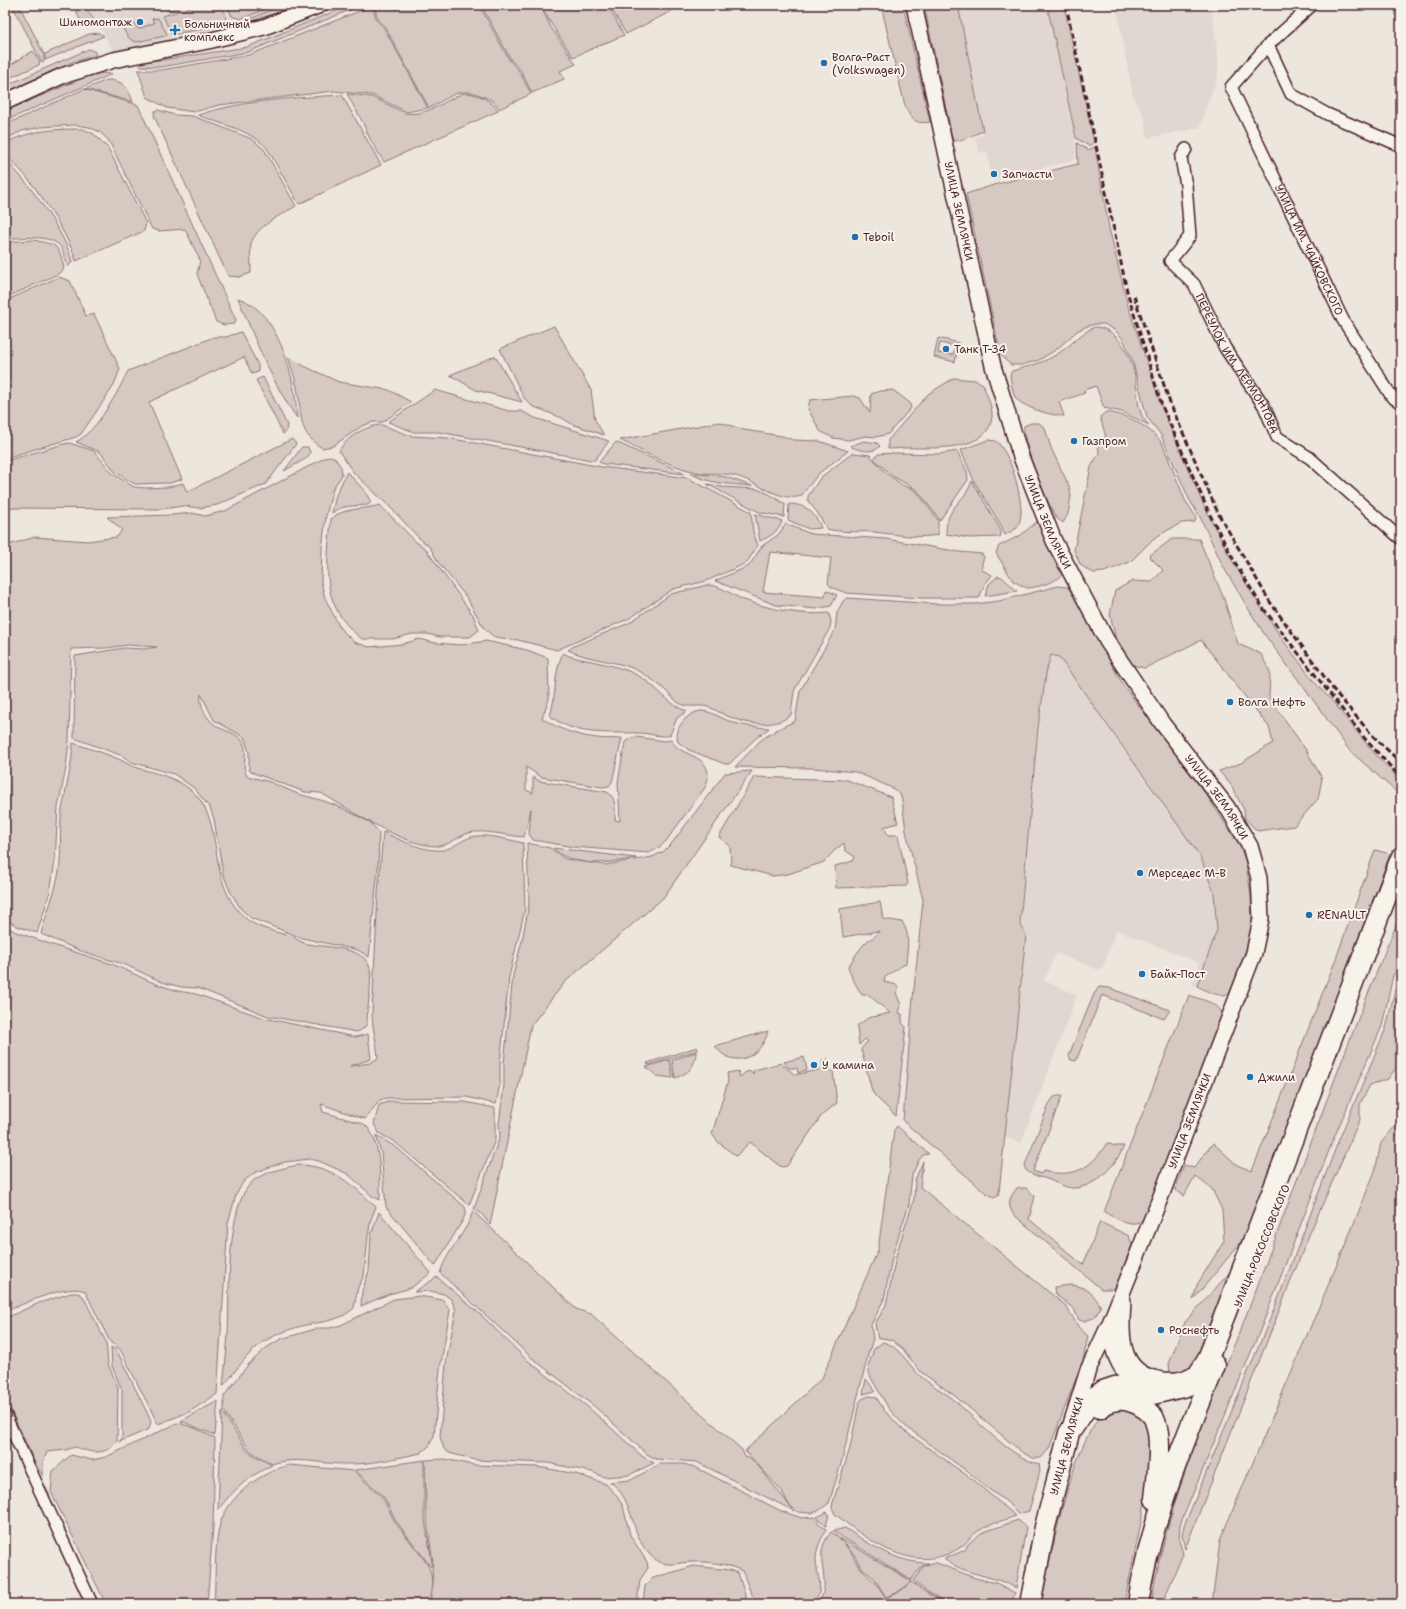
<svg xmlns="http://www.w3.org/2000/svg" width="1406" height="1609" viewBox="0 0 1406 1609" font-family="'Shantell Sans',sans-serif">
<rect width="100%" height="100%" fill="#ece6dd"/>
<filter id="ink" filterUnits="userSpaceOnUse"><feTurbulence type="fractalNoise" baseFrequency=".025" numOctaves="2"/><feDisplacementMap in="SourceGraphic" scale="8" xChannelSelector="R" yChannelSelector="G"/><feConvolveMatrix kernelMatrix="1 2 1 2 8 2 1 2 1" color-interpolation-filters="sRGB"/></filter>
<g filter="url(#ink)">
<path fill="#e0d7d0" d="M86 5H320L118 58Z
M958 5H1047L1075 140V160L992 180 987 151 980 153 975 137 983 135Z
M1116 5H1211L1218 58V75L1199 128 1148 138 1144 116 1133 96Z
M1052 656 1059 657 1154 794 1195 847 1214 893 1217 930 1197 986 1193 985 1200 963 1116 930 1103 967 1099 969H1096L1056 953 1044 981 1077 995 1021 1143 1005 1137 1027 934 1021 923 1029 835 1038 738 1047 667Z"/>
<path fill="#d5c9c2" stroke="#907476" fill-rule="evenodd" d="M12 5H19L44 54V62L41 61Z
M74 5H84L94 20 87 24C79 23 77 12 74 5Z
M165 5H187L168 11Z
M197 5H221C225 13 228 17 223 25L174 34 171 33 163 16Z
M230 5H277L240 19 232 16 229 9Z
M282 5H299L250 22 248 20Z
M350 5H362L248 52 161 67 140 66V63L146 60H162L247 47Z
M374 5H479L510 61 519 71 531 94 499 109C495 101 490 99 482 96 459 85 450 98 429 108L385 27 378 20Z
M481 5H540L550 26 576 64 560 71 564 79 532 93 521 71 511 60Z
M541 5H607L624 35 573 57 550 22Z
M609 5H669L672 11 626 34Z
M881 5H903L930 122C913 125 909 117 904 102Z
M924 5H958L983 131 961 140 953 141Z
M1047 5H1064L1094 142 1089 146 1076 138Z
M372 6 377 21 384 28 428 108 407 112 372 95 333 91 219 105 194 112 167 108 147 97 138 70H161L249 55Z
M158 18 167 34 165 36 136 42C128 40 125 33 122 25L134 21 138 29 154 23 152 19Z
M99 33 104 36 45 60V54L89 34Z
M89 49 95 52 96 55 70 63 5 93V86Z
M33 51 40 62 39 65 5 80V61L12 64Z
M102 73 112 74 5 121V111L81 79Z
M107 80C123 80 128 87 133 102L85 89Z
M84 89 138 105 236 320 234 324 224 325 216 322 197 274 200 260 185 229 159 231 152 229 109 141 100 132 89 127 75 125 41 127 22 131 5 139V125Z
M464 93C477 93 492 100 498 111L384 162 370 139 362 121 347 94 372 97 405 113C427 117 445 100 464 93Z
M342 95 381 165 299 204 267 148C249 129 222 125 198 115 244 100 294 98 342 95Z
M158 110 175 115 193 116 252 139 264 149 296 206C281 215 256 226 251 244 250 248 251 266 251 273L239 277 228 276 155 118 154 114 155 111Z
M83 129 94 134 108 148 146 223 144 231 76 261C70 236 27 170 5 156V143C32 130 53 129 83 129Z
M1077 143 1088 150 1095 147 1109 228 1128 306 1163 410 1203 504 1230 557 1253 595 1283 640 1316 684 1334 703 1374 753 1396 776 1401 785V796L1350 751 1305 689 1267 638 1254 618 1224 568 1200 517 1189 499 1161 435 1147 417 1132 359 1123 339 1116 331 1104 324H1095L1085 327 1077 331 1057 349 1039 360 1022 365H1011L1004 359 1000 352 966 194 997 184 1078 164Z
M5 160C26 178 67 235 72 262L68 267C65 261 64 255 62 249 54 233 19 238 5 239Z
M34 240C57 246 58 242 64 268L58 274 5 298V242Z
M59 277 70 281 86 316 94 314 120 369 113 387 81 434 76 437 5 458V301Z
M238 298C279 310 296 381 297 418 272 383 254 337 238 298Z
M554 326 591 390 595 420 604 435 572 424 562 418 532 406 524 398 500 349Z
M1094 327C1117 327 1131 355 1135 376 1138 392 1136 414 1149 425L1122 412 1104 408 1096 386 1084 390 1085 393 1059 402 1064 416C1052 416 1021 407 1015 397 1012 390 1011 382 1010 375L1012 371C1029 366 1044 363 1059 353 1071 345 1080 334 1094 327Z
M241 332 258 365V372L252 374 244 357 149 402 182 479 170 483 135 484 115 472 100 452 76 442C97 431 118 392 128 371L214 337H226Z
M938 338 959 343 955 362 934 357ZM940 343 955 346 953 355 938 353Z
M495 356 522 402 476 390 450 375Z
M288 357 304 366 339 382 389 390 411 402 383 422H373L362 426 333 446 322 448C298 433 302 417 298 393 296 381 292 369 288 357Z
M263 377 287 425 286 432 283 434 256 380Z
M954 378 975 380 983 384C986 394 993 407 992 417 989 450 939 448 916 448 907 447 897 449 888 449V440L928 394Z
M435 390 509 411H521L535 418 609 441 595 460H591L439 432H414L388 422Z
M893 390 910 403 911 408 888 434 876 437 865 436 849 440 833 438 820 431 808 409 810 400 853 396 860 398 870 413 871 394 880 391Z
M1106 412C1127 414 1150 427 1162 443L1185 500 1196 517 1195 522 1181 523 1154 538 1130 562 1104 572 1094 573 1086 569 1080 564 1074 550 1091 467 1099 453 1098 441 1106 437 1100 417Z
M720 422 744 430 782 436 794 440 819 441 848 451 819 473 801 496C782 503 755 481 736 476 723 472 709 475 696 472 669 466 644 452 620 440Z
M1031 423H1039L1045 428 1051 448 1069 486 1071 496 1068 514 1063 523C1061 521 1058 520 1056 517 1048 505 1021 439 1024 426Z
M382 425 411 436 448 438 602 467 688 478 751 512 753 532 758 545 747 562 738 567 706 581 673 589 630 618 557 650 518 640 494 637 484 628 467 598 438 562 430 547 419 538 392 509 353 472 339 451C346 437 367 425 382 425Z
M292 439 296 444 266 484 217 505 200 508 183 506 162 509 5 508V461L64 444 69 443 94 451 112 473 134 487 146 488 168 487 183 483 187 492Z
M988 440 996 441C1011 454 1021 493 1021 513 1021 518 1019 524 1017 528L1005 535 1002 527 974 481 961 450Z
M864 441 877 443 880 446C874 454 858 451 850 446Z
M616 442 675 469 684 474 604 464 599 462Z
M302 447H308L310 453 307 458 284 471Z
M957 451 967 471 968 480 940 520 917 490 894 477 874 459 878 454 896 453 939 454Z
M853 453 870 455 885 472 902 485 916 491 923 500 938 520V535C916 539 896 534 873 532 857 531 843 533 827 529L817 512 808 501V496L821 477Z
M328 456 334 457 341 467 342 475 333 488 326 516 322 548 321 582 325 598 340 628 354 642 369 647 403 644 419 639 436 643 461 645 486 641 527 650 548 658 549 699 542 718C565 734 595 741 622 738L612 782 609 786 602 787 541 777 526 767V790L533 793V777L539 781 607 792C617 798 615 810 615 820L620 821 618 782 625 742 631 738 636 737 665 741 671 740C680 757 706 753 708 774 708 780 707 784 704 789L666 841 660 847 649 853 573 847 533 840 529 834 531 809 524 837C509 836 482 829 469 833 458 836 449 846 438 846 404 847 351 810 321 793L305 792 251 772 249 770V752L244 737 214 720 201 694C199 707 208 722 220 728 226 731 235 733 240 738 251 750 240 765 247 776L270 782 298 794 324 801 340 807 371 823 379 833 378 867 369 957 358 950 302 938 251 918 241 909 230 891 223 874 214 819 210 808 194 788 174 774 131 762 123 756 74 738 75 656 124 648 145 649 157 647 128 645 106 648 71 649 69 741 66 768 58 807 55 861 50 892 37 933 17 926 5 919V546L35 537 87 541 117 537 122 530 107 517 172 515 192 513 205 516 225 511Z
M347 472 364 490 371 502 368 505C357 506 340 505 332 513L336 495Z
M690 473 726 477 752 486C730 484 709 484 690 473Z
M972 481 1000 529 1001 536 999 537 970 538 946 534C946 505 964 504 972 481Z
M707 484 722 487 757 489 769 494 785 504 784 517 759 512Z
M789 504C806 504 815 513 821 528L809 529 788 520Z
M380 505 416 542 425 548 473 615 479 630 470 637H440L427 634H412L393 639H362C319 605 327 568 331 519 343 507 365 510 380 505Z
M755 514 782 521C779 532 770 536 760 541Z
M1039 520 1062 574C1057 582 1036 588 1027 588L1013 581 996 553 999 546 1021 535Z
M786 524 811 534 886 539 960 552 982 554 984 557 982 563V570L992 575 985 584 979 598H921L846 593 831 587 828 583 831 558 770 552 763 592 825 597 826 590 837 595 831 606 816 609 776 605 715 581 749 566 762 546 778 535Z
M1172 539H1199L1224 599 1238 644 1261 654 1270 672 1269 697 1306 750 1322 778 1318 799 1294 826 1257 831 1245 818 1244 810 1231 785 1219 771 1241 763 1273 743 1269 727 1201 640 1145 668 1132 665 1115 635 1110 615 1115 591 1132 581 1152 582 1163 570 1149 556Z
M998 576 1002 577 1017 591 985 596 989 584Z
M707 585C721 585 731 595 744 600 769 609 802 616 829 613L831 622 830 628 794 691 791 715C775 728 748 725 730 717 722 715 716 709 708 707 698 704 689 709 679 703 674 700 670 694 665 690 656 682 644 673 632 668 612 660 589 660 568 650L574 646 629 623 671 594Z
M1058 586 1067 587 1073 594 1123 685 1207 796 1238 843 1245 859 1251 894 1252 922 1251 934 1232 992C1220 999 1209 992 1197 986L1217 930 1214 893 1200 856 1059 657 1051 655 1047 668 1038 728 1020 923 1026 935 999 1192 998 1195 994 1197 986 1193 903 1121 912 1008 923 900 906 831 902 800 900 794 892 788 856 772 813 768 735 767 761 740 778 729 795 721 800 691 835 630 837 613 843 601 847 598 937 604H975L999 601Z
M563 653 569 656C591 662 616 664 637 675 655 684 670 707 687 711L677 718 670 735C660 738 650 733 639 733 606 732 578 737 550 716 557 695 553 673 563 653Z
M700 711C712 711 718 717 729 721 741 726 756 727 769 728L756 738 729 764H725L689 750 678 742C674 728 686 714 700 711Z
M73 743C87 748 102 752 116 758 122 760 127 764 132 766 155 774 177 776 195 794 226 826 205 881 245 918 258 929 278 932 293 937 297 939 300 942 304 943 321 948 366 945 370 969 372 987 367 1006 367 1024L363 1029 357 1032 268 1016 198 988 181 987 162 982 126 965 81 951 41 934C46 913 55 894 59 872 62 851 59 831 62 810 66 788 72 766 73 743Z
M752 771 663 898 565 982 531 1025 490 1225 482 1214 474 1209 500 1136 499 1124 504 1085V1064L513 975 522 941 529 904 527 843 550 848 565 859 605 865 652 857 663 852 672 843 725 773Z
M754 777 847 780 891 797 898 823 884 827 888 835H898L908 883 906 886 836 888 835 866 853 861 855 857 845 850 844 843 835 850 824 862 788 874 773 876 731 865 730 846 719 837Z
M383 832C400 840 424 852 443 850 451 849 462 840 471 837 484 833 510 840 523 843L525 909 509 977 500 1064V1084L496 1104 467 1097 387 1098 380 1100 365 1119 321 1104 323 1112 364 1124C382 1138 380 1180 380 1200L372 1196 348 1174 319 1161 309 1159 285 1162 272 1166 254 1173 243 1182 236 1195 228 1223 217 1394 189 1412 158 1424 120 1349 110 1342 85 1291C68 1283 23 1304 5 1312V926L16 932 53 945 112 964 156 984 178 991 196 994 264 1018 355 1037 368 1034 371 1059 350 1066 370 1063 378 1058C377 1042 372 1029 372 1013L378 893Z
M553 848 636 858C609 863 574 869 553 848Z
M1375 850 1390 854 1255 1217 1241 1242 1193 1300 1197 1285 1224 1241 1222 1210 1212 1189 1195 1176 1184 1196 1175 1190 1184 1165 1194 1168 1213 1143 1237 1165 1252 1171 1334 964Z
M880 902 883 919 902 922C911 934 907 949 906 963L885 977 884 982 897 985 898 990 896 993 901 1005 899 1013 902 1014V1023L906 1027 896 1116 875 1096 872 1091 861 1049 868 1041 865 1039 859 1045 857 1026 868 1018 890 1013 869 995H862L852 978 848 967C853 959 858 951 865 943 870 938 876 938 879 931L843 937 840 909Z
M1401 913V965L1393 975 1382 1026 1333 1140 1263 1323 1180 1525 1179 1540 1183 1554 1162 1604H1151C1168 1492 1219 1388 1259 1282 1305 1159 1350 1034 1401 913Z
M1401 973V1061L1388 1079 1370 1085 1360 1104V1119L1309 1235 1185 1549 1182 1535 1184 1526 1275 1307 1338 1142 1386 1028 1397 981Z
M1099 987 1109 988 1170 1010 1164 1019 1102 995 1076 1061 1071 1060 1069 1055 1094 994Z
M1189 995C1201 1000 1223 1003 1223 1018L1145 1218C1134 1230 1116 1218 1104 1212Z
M768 1031C762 1057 733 1071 715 1046Z
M697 1047 698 1050 648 1065 647 1063Z
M696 1052C696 1066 688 1074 675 1078L672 1060Z
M804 1057 807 1070 798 1073 797 1068H789L784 1062Z
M828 1059 831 1071H833L837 1103 822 1115 787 1166 782 1167 777 1164 750 1142 736 1156 718 1142 712 1134 728 1081 727 1073 738 1071 740 1077 746 1072 751 1071 753 1074 754 1070 781 1063 795 1075 823 1069 822 1061Z
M670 1060 673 1078 657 1076 646 1067Z
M1058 1096H1062L1033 1171 1041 1174 1043 1171C1074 1178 1091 1169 1107 1143L1115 1146H1124C1117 1164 1095 1188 1074 1188 1065 1188 1055 1182 1047 1179 1040 1177 1030 1175 1025 1169V1165L1049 1104 1054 1097Z
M391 1101 465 1102 495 1108V1140L469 1205 396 1143 379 1133 374 1124 379 1105Z
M1401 1119V1604H1212L1220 1540 1344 1248 1375 1171 1381 1143Z
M897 1126 929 1154 923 1155 919 1160 912 1175 909 1204 893 1253 884 1299 871 1325 873 1339 869 1351 842 1460 829 1503 824 1507 818 1511 811 1513 798 1512 789 1505 782 1491 745 1451 822 1378 878 1250 894 1130Z
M376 1135 397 1148 465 1207 466 1212 463 1220 435 1266 386 1207 381 1153Z
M923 1161 920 1187 1066 1306 1079 1328 1088 1336 1083 1360 1049 1449 1041 1458H1033L1023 1453 955 1396 921 1372 904 1351 892 1340 883 1338 878 1339 875 1324 886 1305 897 1252 914 1199 915 1180Z
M298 1165C332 1165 354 1186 376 1207L371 1219 368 1236 364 1276 358 1287 354 1308C341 1320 327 1321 311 1324 298 1326 282 1332 270 1338 250 1348 237 1370 223 1386 225 1368 227 1350 228 1332 230 1297 225 1205 253 1181 264 1172 284 1168 298 1165Z
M1017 1188H1026L1035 1196 1029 1219 1083 1265 1100 1222 1129 1236 1132 1245 1117 1285 1113 1289H1101L1013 1214C1007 1203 1009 1198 1017 1188Z
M473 1211 576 1309 591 1314 742 1450 745 1457 753 1460 764 1473 794 1511 697 1462 656 1459 647 1454 594 1406 532 1358 440 1273C447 1250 468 1231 473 1211Z
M379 1212 431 1273 411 1288 389 1294 361 1306 362 1291 369 1271 371 1235Z
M1242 1259 1196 1362 1184 1374 1170 1373 1169 1364 1185 1322Z
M437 1277 481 1315 527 1360 588 1407 643 1457 654 1463 629 1475 604 1477 592 1472 548 1463 476 1460 449 1453 444 1449 440 1437 446 1363 456 1310 451 1299 444 1294 430 1291 414 1292Z
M1071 1285C1086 1286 1094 1294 1101 1307L1094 1318 1084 1321 1079 1320 1074 1309 1055 1294 1054 1287Z
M71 1293H78L83 1296 106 1342 108 1364 118 1387 117 1442C105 1456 91 1453 75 1447L66 1450 47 1452 43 1463V1476L36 1465 5 1397 6 1318 39 1303Z
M419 1296 443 1300 450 1310 440 1369 434 1436 429 1446 421 1453C396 1458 370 1465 345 1464 320 1464 297 1456 272 1464L250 1451 224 1411V1396L248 1365 266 1348 281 1339 319 1328H330L341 1325 394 1299Z
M883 1342C899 1346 908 1364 919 1375 929 1384 941 1390 952 1398 975 1418 1010 1458 1039 1464L1040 1471 1029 1511 1019 1514 1007 1502 983 1485 972 1475 904 1425 889 1409 870 1376 868 1367 874 1349Z
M111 1347 117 1351 151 1421 149 1429 119 1442 122 1438V1390L112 1366Z
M866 1379 875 1391 863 1394Z
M869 1396 876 1397 884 1410 903 1430 969 1477 1016 1516C1002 1521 986 1525 974 1534 969 1537 966 1544 961 1547 916 1577 870 1542 835 1514L832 1508 833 1502 850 1448 859 1403 862 1399Z
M218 1401 215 1435 181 1421Z
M1120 1405 1139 1411 1151 1426V1474L1124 1604H1041C1050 1560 1072 1438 1106 1411 1110 1408 1116 1407 1120 1405Z
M222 1411 248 1452 272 1465C249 1476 233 1490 218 1510Z
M178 1423 195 1428 215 1438 213 1527 207 1604H106L51 1492 53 1471 71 1455 92 1460 106 1457Z
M445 1459 473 1465 538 1467 576 1474 606 1484 618 1497 623 1506 630 1535 647 1562 648 1568 640 1580 637 1604H430L433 1584 432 1567 433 1563 426 1514 425 1460Z
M424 1460V1515L432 1562 431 1567 396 1521 384 1497 355 1470Z
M660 1464H683L695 1467 781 1511 802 1518 815 1517 820 1525 826 1529C822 1538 816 1548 816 1559 816 1577 826 1586 813 1604H764C749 1599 749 1584 742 1571 730 1564 706 1561 692 1562 679 1562 668 1568 656 1560 628 1540 637 1500 610 1482L631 1480Z
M289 1465 354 1471 382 1497 395 1522 427 1563C434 1577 432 1590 428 1604H214C216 1579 214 1552 219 1528 225 1498 261 1472 289 1465Z
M827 1512 829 1515 826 1526 817 1517Z
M1018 1520 1026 1527 1016 1588C994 1575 964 1575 944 1559L965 1550 968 1544 981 1533Z
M845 1528C871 1545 896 1563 929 1563L922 1566 911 1580 833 1531Z
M831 1532 838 1537 851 1552 858 1565 878 1586 890 1604H818C835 1578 809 1558 831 1532Z
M840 1538 911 1581 908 1584 911 1582 925 1592 947 1604H893L887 1597 896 1594 908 1585 896 1593 886 1597 874 1578 861 1567 855 1556Z
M932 1563H937L975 1578 996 1583 1015 1593 1011 1604H949L926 1591 913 1581 924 1566Z
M694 1566 730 1570 738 1573 747 1601 750 1604H643L645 1586 653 1578Z"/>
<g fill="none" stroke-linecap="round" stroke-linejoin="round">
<g stroke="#4a1f2b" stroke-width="14">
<g id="street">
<path id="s1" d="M1312 5 1268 45 1231 87 1343 320 1392 397 1401 403"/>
<path d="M1268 45 1291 94 1327 114 1401 146"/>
<path id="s2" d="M1186 149 1181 158 1186 185 1190 236 1170 261 1194 284 1225 348 1264 406 1277 437 1310 458 1401 539"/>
<path d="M5 1415 92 1604"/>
</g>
</g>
<g stroke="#4a1f2b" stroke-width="18">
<g id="secondary">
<path id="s3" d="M914 5 993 366 1021 457 1054 541 1107 641 1162 723 1227 807 1250 846 1259 878 1261 919 1254 953 1161 1196 1110 1323 1088 1370 1071 1424"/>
<path d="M5 102 62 76 113 60 208 41 264 27 320 5"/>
<path d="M1123 1301C1121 1333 1118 1372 1158 1379 1168 1381 1180 1381 1189 1376"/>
<path d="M1110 1325C1112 1352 1117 1364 1134 1385"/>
</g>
</g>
<g stroke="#4a1f2b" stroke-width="23">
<path id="highway" d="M1100 1408C1107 1401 1119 1398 1129 1401 1138 1403 1152 1411 1155 1421 1163 1441 1157 1477 1155 1499
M1030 1604 1045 1527 1069 1433 1082 1414 1092 1399 1103 1391 1115 1387 1134 1385 1153 1394 1186 1386 1194 1381 1207 1361 1401 858
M1138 1604C1150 1520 1184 1443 1215 1365"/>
</g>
<use href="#street" stroke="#f7f3e8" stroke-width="11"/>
<use href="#secondary" stroke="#f7f3e8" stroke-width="15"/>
<use href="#highway" stroke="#f7f3e8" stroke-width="20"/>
<path stroke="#4a1f2b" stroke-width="3" stroke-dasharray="6 3" stroke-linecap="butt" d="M1066 5 1127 291 1162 406 1211 517 1237 566 1263 608 1366 740 1401 778
M1134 296 1170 403 1218 513 1270 602 1336 693 1372 735 1401 763"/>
</g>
</g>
<g fill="#1f6fb2" stroke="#f7f3e8" stroke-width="1.5">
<circle cx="140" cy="22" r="4"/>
<path d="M173 24h4v4h4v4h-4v4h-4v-4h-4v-4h4z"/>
<circle cx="824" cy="63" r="4"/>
<circle cx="994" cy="174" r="4"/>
<circle cx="855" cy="237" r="4"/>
<circle cx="946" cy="349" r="4"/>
<circle cx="1074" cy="441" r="4"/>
<circle cx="1230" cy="702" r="4"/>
<circle cx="1140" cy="873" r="4"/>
<circle cx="1309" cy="915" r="4"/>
<circle cx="1142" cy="974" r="4"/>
<circle cx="814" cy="1065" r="4"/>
<circle cx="1250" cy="1077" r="4"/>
<circle cx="1161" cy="1330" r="4"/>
</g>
<g text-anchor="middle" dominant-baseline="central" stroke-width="4" stroke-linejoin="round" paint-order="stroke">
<g font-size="11" fill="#4a1f2b" stroke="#f7f3e8" text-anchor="start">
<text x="132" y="22" text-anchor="end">Шиномонтаж</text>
<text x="184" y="24">Больничный<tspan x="184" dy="13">комплекс</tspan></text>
<text x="832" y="57">Волга-Раст<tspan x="832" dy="13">(Volkswagen)</tspan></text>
<text x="1002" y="174">Запчасти</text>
<text x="863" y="237">Teboil</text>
<text x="954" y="349">Танк Т-34</text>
<text x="1082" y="441">Газпром</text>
<text x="1238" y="702">Волга Нефть</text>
<text x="1148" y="873">Мерседес M-B</text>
<text x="1317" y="915">RENAULT</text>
<text x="1150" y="974">Байк-Пост</text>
<text x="822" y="1065">У камина</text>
<text x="1258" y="1077">Джили</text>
<text x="1169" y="1330">Роснефть</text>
</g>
<g font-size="11" fill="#4a1f2b" stroke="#f7f3e8">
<text stroke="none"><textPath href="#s3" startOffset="211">УЛИЦА ЗЕМЛЯЧКИ</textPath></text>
<text stroke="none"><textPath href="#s1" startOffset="296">УЛИЦА ИМ. ЧАЙКОВСКОГО</textPath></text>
<text stroke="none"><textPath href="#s2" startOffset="245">ПЕРЕУЛОК ИМ. ЛЕРМОНТОВА</textPath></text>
<text stroke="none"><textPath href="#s3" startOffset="535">УЛИЦА ЗЕМЛЯЧКИ</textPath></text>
<text stroke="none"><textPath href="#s3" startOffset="859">УЛИЦА ЗЕМЛЯЧКИ</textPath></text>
<text transform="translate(1190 1121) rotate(-69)">УЛИЦА ЗЕМЛЯЧКИ</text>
<text transform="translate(1262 1246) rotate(-68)">УЛИЦА РОКОССОВСКОГО</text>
<text transform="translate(1067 1446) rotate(-75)">УЛИЦА ЗЕМЛЯЧКИ</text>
</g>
</g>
<rect width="1406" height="1609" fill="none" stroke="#f7f3e8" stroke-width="20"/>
<rect x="10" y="10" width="1386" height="1589" fill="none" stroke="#4a1f2b" stroke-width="1.5" filter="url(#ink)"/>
</svg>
